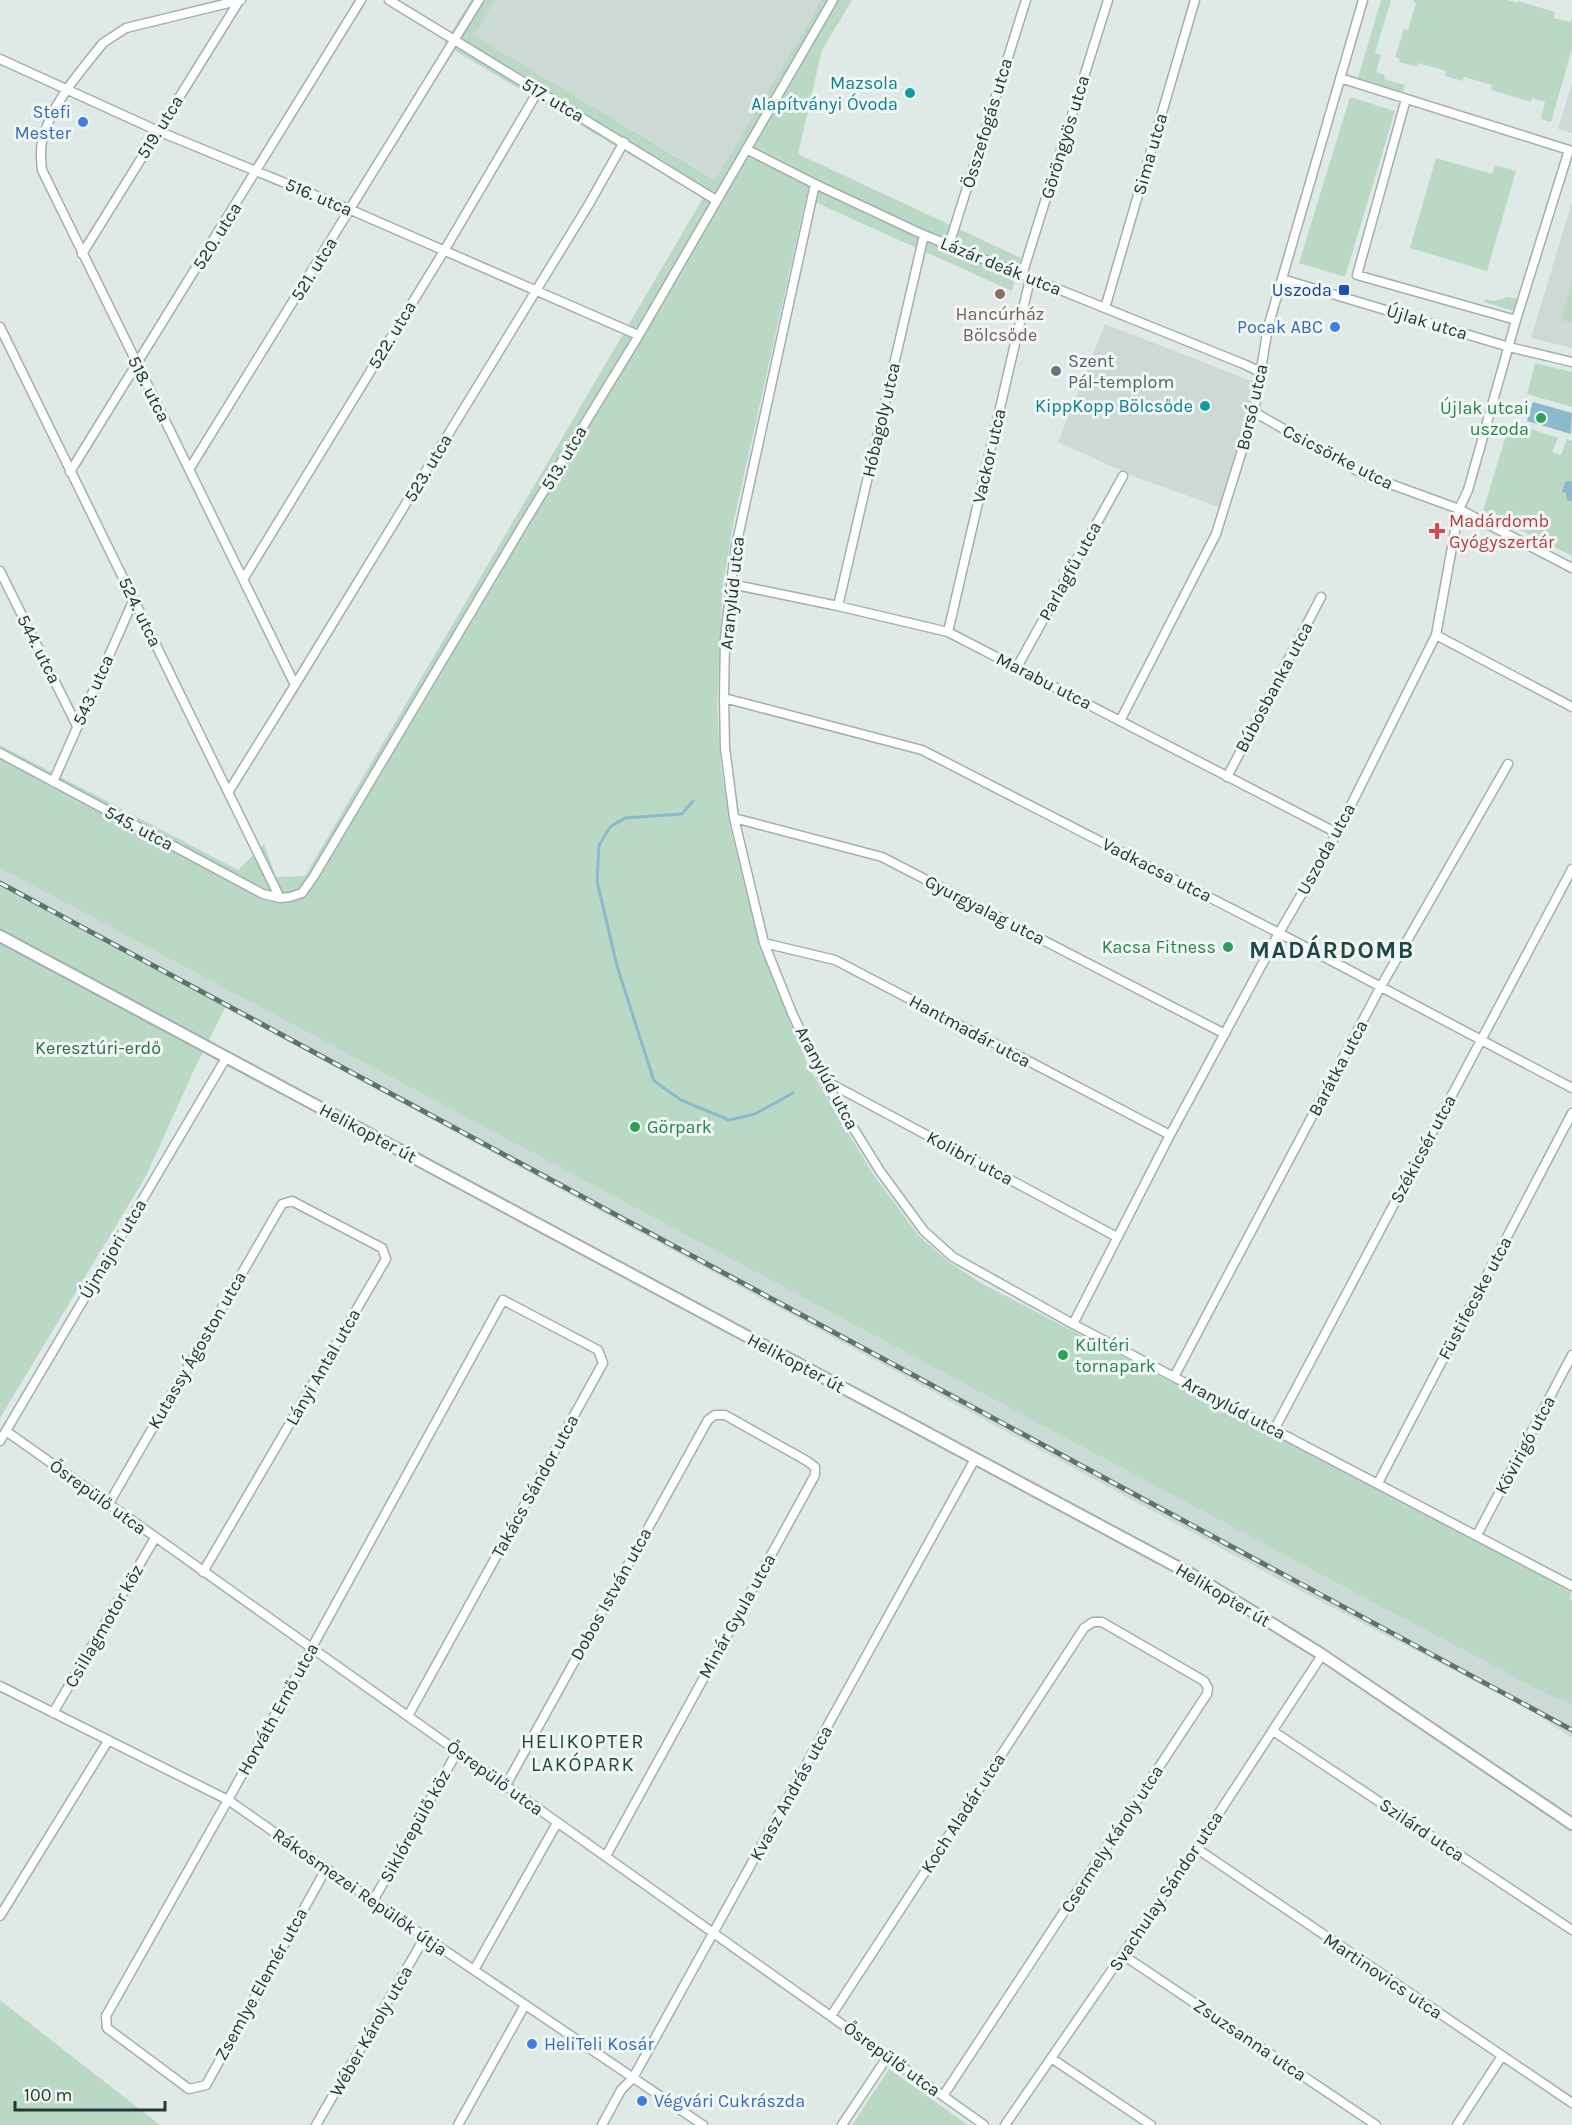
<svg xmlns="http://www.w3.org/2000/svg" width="1572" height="2125" viewBox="0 0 1572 2125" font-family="Karla,sans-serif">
<rect width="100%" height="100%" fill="#dfe9e6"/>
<path fill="#cdd9d5" d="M496 0H822L716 180 474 35Z
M1572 83V133L1558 129Z
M1572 202V348L1531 338Z
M1105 324 1254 382 1248 411 1219 507 1138 478 1058 442Z
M0 868 1378 1605 1539 1690 1572 1705V1738L1528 1709 1276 1578 0 885Z"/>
<path fill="#b9d9c5" d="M471 0H496L474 35 715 180 822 0H852L822 50 798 154 1021 258 1012 291 806 198 734 520 723 583 717 704 721 766 730 826 760 947 809 1068 873 1174 919 1236 949 1262 981 1283 1572 1591 1570 1599 1572 1600V1705L1539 1690 1378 1605 0 868V745L238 870 264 844 276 877 305 876 703 198 444 44Z
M1381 0H1391L1375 53 1381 55 1376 72 1385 75 1384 79 1405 85 1403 92 1358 78Z
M1414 0H1506L1517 3 1518 1 1555 12 1554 18 1570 22 1572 18V49L1551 122 1541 119 1545 102 1532 98 1531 102 1491 90 1492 85 1464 77 1463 81 1445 76 1446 71 1418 63 1417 67 1399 62 1400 59 1395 57 1404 29 1408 30 1416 3 1413 2Z
M1350 97 1395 111 1345 277 1299 263Z
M1436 158 1492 174 1495 165 1516 171 1487 271 1410 248Z
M1572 282V323L1561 320Z
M1508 297 1518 299V307L1514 311 1484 302 1485 299 1494 301Z
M1535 363 1572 372V407L1527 394Z
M1531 429 1558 438 1552 452 1561 455 1567 439 1572 441V556L1483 511 1507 432 1528 437Z
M0 885 226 1006 193 1072 146 1176 0 1418Z
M0 2000 160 2125H0Z
M889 2069 968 2125H852Z"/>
<path fill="#8abacb" d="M1533 402 1572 413 1571 434 1527 421Z
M1569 481 1572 482V501L1567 500 1566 493 1562 492 1565 482Z"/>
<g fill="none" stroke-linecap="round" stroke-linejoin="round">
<path stroke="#8abacb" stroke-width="3" d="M693 801 682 814 625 818 610 827 599 845 597 881 617 966 654 1081 681 1100 729 1120 755 1114 793 1093"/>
<g stroke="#a2b0ad" stroke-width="11">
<path id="minor" d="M241 0 126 28 103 43C80 72 50 105 42 142 40 151 41 161 42 170L295 685
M389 0 716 200
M0 59 158 131 351 210 638 335
M1406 99 1357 275 1516 320
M746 149 815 184 924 235 1246 365 1262 373
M815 184 735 551 725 638 724 698 725 748 734 818 764 943 792 1013 823 1079 880 1171 924 1231 953 1257 1073 1324 1572 1586
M949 245 1026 0
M82 254 239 1
M1022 275 1108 0
M1282 279 1509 347 1572 362
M1105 308 1195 0
M0 327 280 898
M1254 412 1363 474 1459 509 1572 568
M190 468 479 0
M70 472 361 0
M0 571 77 726
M244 578 444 251 538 91
M731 584 838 606 948 632 1337 833
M838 606 924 235
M948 632 1030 279
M1436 635 1572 707
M1017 667 1123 476
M724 698 922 750 1279 933 1572 1088
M1120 721 1216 534 1254 412 1268 327 1363 0
M0 753 263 894 280 898 290 897 302 893 314 876 526 520 636 340 833 0
M1227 777 1321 597
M53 782 134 599
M229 791 295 685 589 204 624 142
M734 818 882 857 1225 1034
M764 943 835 960 1170 1135
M824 1080 1117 1237
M1073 1324 1170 1135 1279 933 1337 833 1436 635 1459 509 1468 490 1516 320 1569 150 1340 78
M1174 1377 1380 988 1508 764
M1274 1430 1572 869
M6 1431 984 2125
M0 1441 226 1058
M1378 1483 1572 1113
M108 1505 282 1204 292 1201 382 1248 386 1259 203 1572
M1477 1535 1572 1355
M0 1686 228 1800 425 1937 703 2125
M53 1713 155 1538
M1273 1731 1572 1930
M506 1785 708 1420 715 1415H725L807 1461 815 1467V1475L606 1856
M1196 1848 1572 2103
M326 1869 206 2085 189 2089 107 2028 106 2016 228 1800 503 1300 598 1350 603 1363 408 1716
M373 1901 457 1752
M0 1916 108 1741
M1123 1955 1376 2125
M474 1970 557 1823
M831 2016 1084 1628 1093 1622H1102L1204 1681 1208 1688 1207 1694 943 2096
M1051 2058 1151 2125
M316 2125 425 1937
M458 2125 525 2005
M602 2125 621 2090 633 2078 975 1459
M842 2125 888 2056
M1005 2125 1196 1848 1322 1655
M1457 2125 1502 2056"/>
</g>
<g stroke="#a2b0ad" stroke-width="14">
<path id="tertiary" d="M0 936 1198 1578 1318 1652 1572 1824"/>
</g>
<use href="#minor" stroke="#fff" stroke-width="8"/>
<use href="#tertiary" stroke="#fff" stroke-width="10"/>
<g stroke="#5b7470" stroke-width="5">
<path id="rail" d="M0 883 1572 1730"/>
</g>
<use href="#rail" stroke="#eff6f3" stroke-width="3" stroke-dasharray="9" stroke-linecap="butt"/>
</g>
<g fill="#0f9aa8" stroke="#eff6f3" stroke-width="2">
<circle cx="910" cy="93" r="6"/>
<circle cx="1205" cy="406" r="6"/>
</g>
<g fill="#3f7fe0" stroke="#eff6f3" stroke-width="2">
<circle cx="83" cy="122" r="6"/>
<circle cx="1335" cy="327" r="6"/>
<circle cx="532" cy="2044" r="6"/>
<circle cx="642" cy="2101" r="6"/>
</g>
<rect fill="#1a4fb4" stroke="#eff6f3" stroke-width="2" x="1338" y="284" width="12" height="12" rx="3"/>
<circle fill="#8d6e63" stroke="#eff6f3" stroke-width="2" cx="1000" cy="294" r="6"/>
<circle fill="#6b7280" stroke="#eff6f3" stroke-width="2" cx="1056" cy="371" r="6"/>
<g fill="#2e9e5b" stroke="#eff6f3" stroke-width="2">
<circle cx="1541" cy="418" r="6"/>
<circle cx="1228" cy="947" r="6"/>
<circle cx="635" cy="1127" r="6"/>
<circle cx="1063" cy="1355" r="6"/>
</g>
<path fill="#e0444e" stroke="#eff6f3" stroke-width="2" d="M1434 522h6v6h6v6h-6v6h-6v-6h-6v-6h6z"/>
<g text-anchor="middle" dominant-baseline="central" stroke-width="6" stroke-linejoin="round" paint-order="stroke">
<g font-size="18" fill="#0d838f" stroke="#eff6f3" text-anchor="end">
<text x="898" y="83">Mazsola<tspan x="898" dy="21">Alapítványi Óvoda</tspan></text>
<text x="1193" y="406">KippKopp Bölcsőde</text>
</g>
<g font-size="18" fill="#213834" stroke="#eff6f3">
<text transform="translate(553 100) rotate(31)">517. utca</text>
<text transform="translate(987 123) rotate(-73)">Összefogás utca</text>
<text transform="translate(160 127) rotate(-58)">519. utca</text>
<text transform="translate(1065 137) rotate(-73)">Göröngyös utca</text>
<text transform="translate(1150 154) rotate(-74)">Sima utca</text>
<text transform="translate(319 197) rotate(23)">516. utca</text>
<text transform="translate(217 236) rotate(-58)">520. utca</text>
<text transform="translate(1001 266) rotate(22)">Lázár deák utca</text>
<text transform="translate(314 269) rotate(-58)">521. utca</text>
<text transform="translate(1427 322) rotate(17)">Újlak utca</text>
<text transform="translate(392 335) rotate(-59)">522. utca</text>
<text transform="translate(149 389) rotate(63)">518. utca</text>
<text transform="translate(1252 407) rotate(-77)">Borsó utca</text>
<text transform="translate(881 420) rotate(-77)">Hóbagoly utca</text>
<text transform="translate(989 456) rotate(-77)">Vackor utca</text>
<text transform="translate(1338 457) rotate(27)">Csicsörke utca</text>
<text transform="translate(564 458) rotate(-59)">513. utca</text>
<text transform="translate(428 468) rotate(-59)">523. utca</text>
<text transform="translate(1070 571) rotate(-61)">Parlagfű utca</text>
<text transform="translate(732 593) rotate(-84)">Aranylúd utca</text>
<text transform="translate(140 612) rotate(64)">524. utca</text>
<text transform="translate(39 649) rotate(63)">544. utca</text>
<text transform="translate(1044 681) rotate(27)">Marabu utca</text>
<text transform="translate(1274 687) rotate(-62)">Búbosbanka utca</text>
<text transform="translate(93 690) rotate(-66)">543. utca</text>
<text transform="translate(139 828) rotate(28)">545. utca</text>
<text transform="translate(1326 849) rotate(-61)">Uszoda utca</text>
<text transform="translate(1157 870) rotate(27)">Vadkacsa utca</text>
<text transform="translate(985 910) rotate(27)">Gyurgyalag utca</text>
<text transform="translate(970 1031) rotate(28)">Hantmadár utca</text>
<text transform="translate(1338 1068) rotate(-62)">Barátka utca</text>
<text transform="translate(827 1078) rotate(62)">Aranylúd utca</text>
<text transform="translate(368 1133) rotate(28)">Helikopter út</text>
<text transform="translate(1423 1149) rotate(-62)">Székicsér utca</text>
<text transform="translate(970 1158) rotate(28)">Kolibri utca</text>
<text transform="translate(113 1249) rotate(-59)">Újmajori utca</text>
<text transform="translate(1475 1298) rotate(-62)">Füstifecske utca</text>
<text transform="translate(197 1350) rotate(-60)">Kutassy Ágoston utca</text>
<text transform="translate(796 1363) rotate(28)">Helikopter út</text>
<text transform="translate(323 1367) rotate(-60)">Lányi Antal utca</text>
<text transform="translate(1234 1408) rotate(28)">Aranylúd utca</text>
<text transform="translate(1525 1445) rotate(-62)">Kövirigó utca</text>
<text transform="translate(535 1486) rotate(-61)">Takács Sándor utca</text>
<text transform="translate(98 1497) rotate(36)">Ősrepülő utca</text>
<text transform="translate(611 1594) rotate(-61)">Dobos István utca</text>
<text transform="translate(1223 1595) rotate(31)">Helikopter út</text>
<text transform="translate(737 1616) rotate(-61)">Minár Gyula utca</text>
<text transform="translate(104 1626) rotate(-60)">Csillagmotor köz</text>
<text transform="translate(278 1709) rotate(-61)">Horváth Ernő utca</text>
<text transform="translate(495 1778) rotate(36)">Ősrepülő utca</text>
<text transform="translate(791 1793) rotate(-61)">Kvasz András utca</text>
<text transform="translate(963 1813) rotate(-57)">Koch Aladár utca</text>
<text transform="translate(415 1826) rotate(-61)">Siklórepülő köz</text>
<text transform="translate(1422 1830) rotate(34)">Szilárd utca</text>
<text transform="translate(1112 1839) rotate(-57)">Csermely Károly utca</text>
<text transform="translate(1166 1891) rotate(-56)">Svachulay Sándor utca</text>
<text transform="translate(360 1892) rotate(35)">Rákosmezei Repülők útja</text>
<text transform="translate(1383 1976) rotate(34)">Martinovics utca</text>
<text transform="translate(261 1984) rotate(-61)">Zsemlye Elemér utca</text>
<text transform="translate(371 2031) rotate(-60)">Wéber Károly utca</text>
<text transform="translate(1250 2040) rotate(34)">Zsuzsanna utca</text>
<text transform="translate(892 2059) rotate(36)">Ősrepülő utca</text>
</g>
<g font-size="18" fill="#366cbe" stroke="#eff6f3" text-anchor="end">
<text x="71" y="112">Stefi<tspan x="71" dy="21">Mester</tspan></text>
<text x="1323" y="327">Pocak ABC</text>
<text x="544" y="2044" text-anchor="start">HeliTeli Kosár</text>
<text x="654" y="2101" text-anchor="start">Végvári Cukrászda</text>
</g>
<g font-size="18" fill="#164399" stroke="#eff6f3" text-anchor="end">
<text x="1332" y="290">Uszoda</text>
</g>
<g font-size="18" fill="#785e54" stroke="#eff6f3">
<text x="1000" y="314">Hancúrház<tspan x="1000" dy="21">Bölcsőde</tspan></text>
</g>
<g font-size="18" fill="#5b616d" stroke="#eff6f3" text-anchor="start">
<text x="1068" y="361">Szent<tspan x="1068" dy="21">Pál-templom</tspan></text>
</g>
<g font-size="18" fill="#27864d" stroke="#eff6f3" text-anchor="end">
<text x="1529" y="408">Újlak utcai<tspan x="1529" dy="21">uszoda</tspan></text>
<text x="1216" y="947">Kacsa Fitness</text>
<text x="647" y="1127" text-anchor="start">Görpark</text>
<text x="1075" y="1345" text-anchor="start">Kültéri<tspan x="1075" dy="21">tornapark</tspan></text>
</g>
<g font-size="18" fill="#be3a42" stroke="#eff6f3" text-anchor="start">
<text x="1449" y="521">Madárdomb<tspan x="1449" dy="21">Gyógyszertár</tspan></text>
</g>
<g font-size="18" fill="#2e6b4d" stroke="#eff6f3">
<text x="98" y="1048">Keresztúri-erdő</text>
</g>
<g font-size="20" letter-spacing="1.5" fill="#1f4843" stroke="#eff6f3">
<text x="583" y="1741">HELIKOPTER<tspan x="583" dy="23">LAKÓPARK</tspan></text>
</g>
<g font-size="24" font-weight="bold" letter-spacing="1.5" fill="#1f4843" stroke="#eff6f3">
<text x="1332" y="950">MADÁRDOMB</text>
</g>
</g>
<path d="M15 2101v9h150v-9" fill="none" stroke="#213834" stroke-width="3"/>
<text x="24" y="2101" font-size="18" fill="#213834" stroke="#eff6f3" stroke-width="4.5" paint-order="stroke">100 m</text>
</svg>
